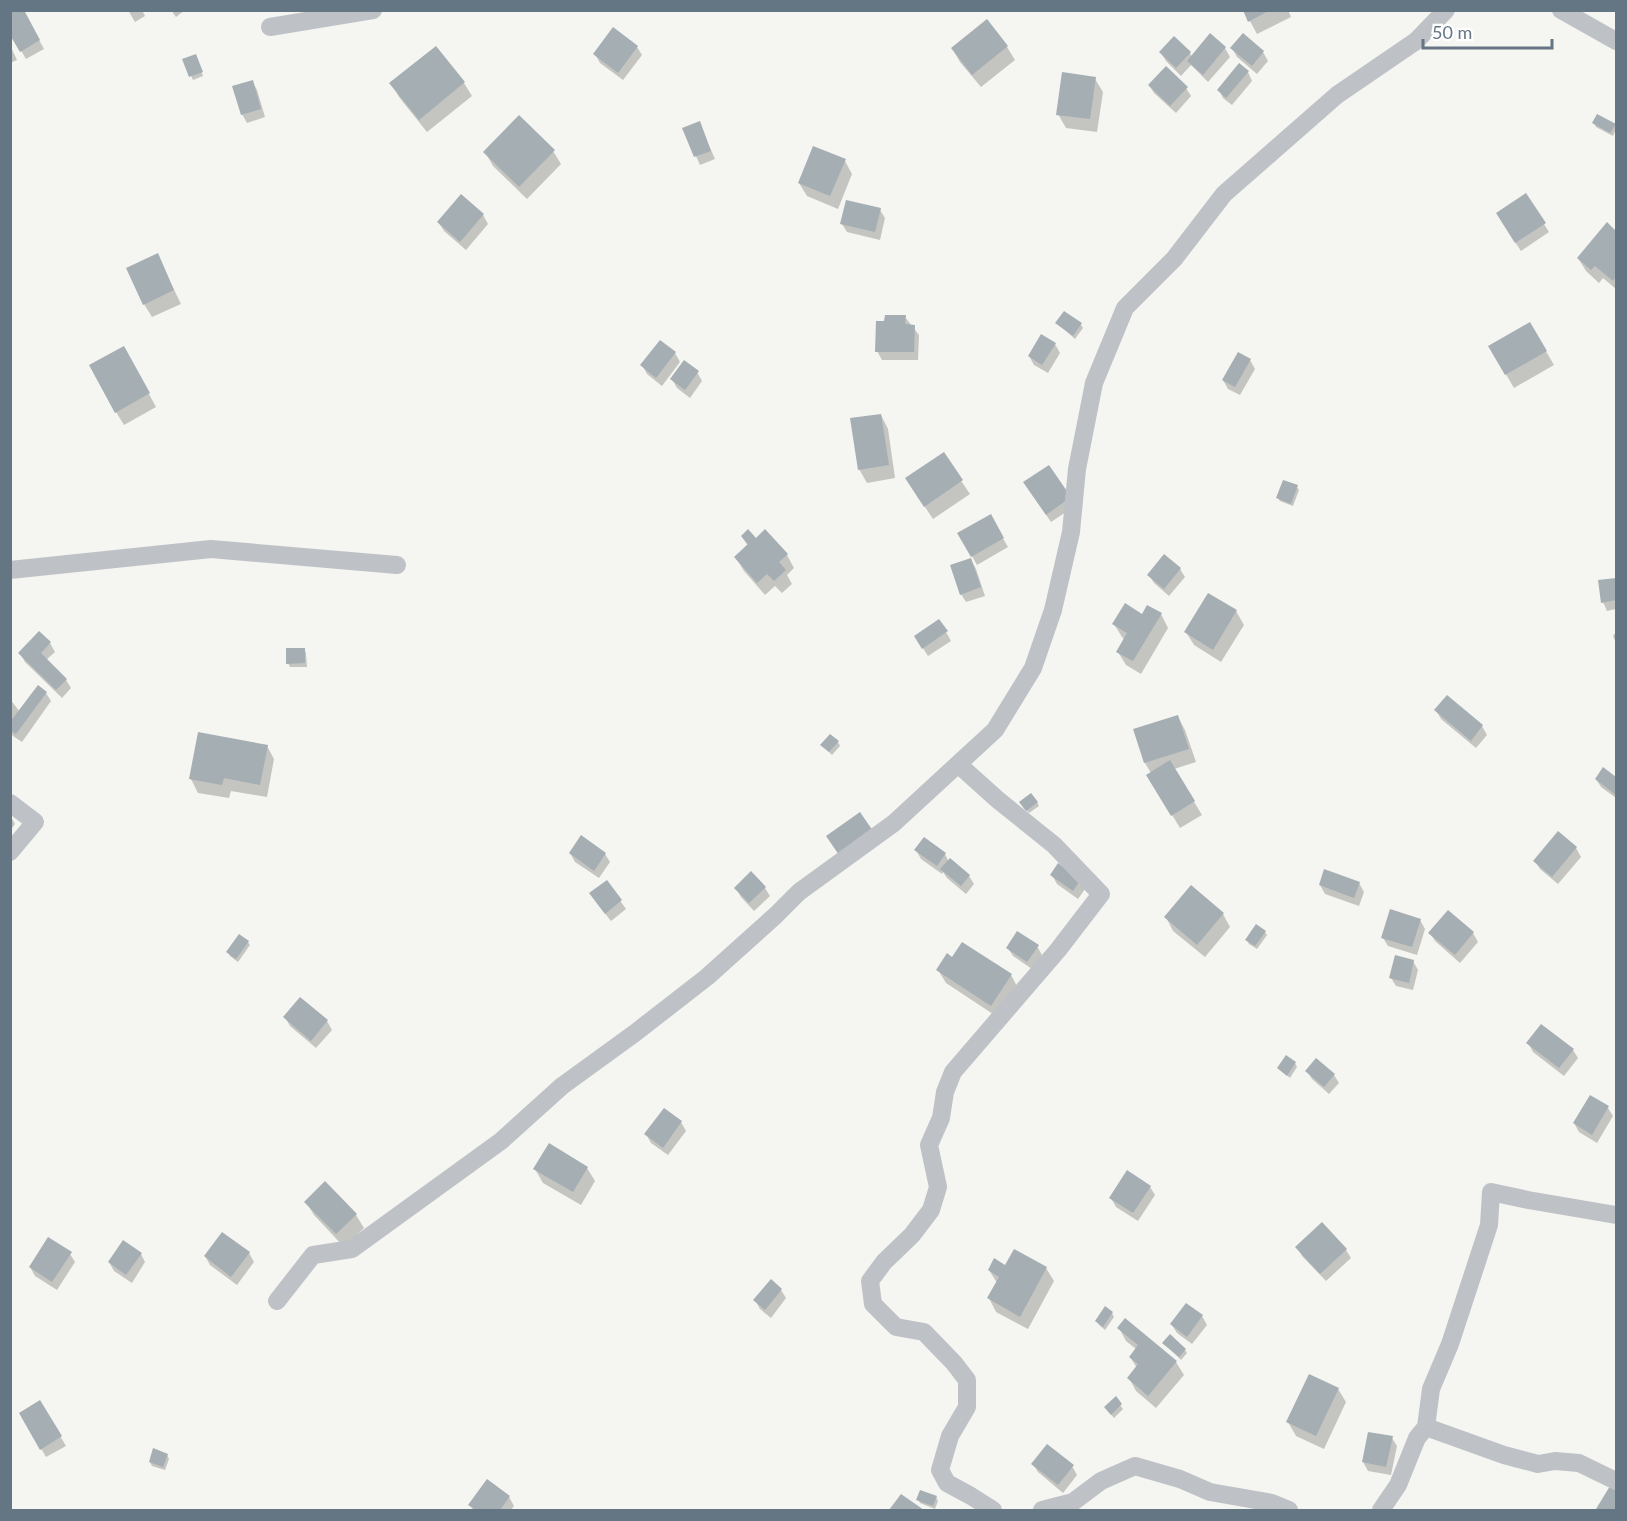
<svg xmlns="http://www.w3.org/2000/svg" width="1627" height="1521" viewBox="0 0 1627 1521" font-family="Lato,sans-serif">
<rect width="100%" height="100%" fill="#f5f5f1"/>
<path fill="#0003" d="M23 10 44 49 26 59 10 32Z
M128 10H142L145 16 135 22Z
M171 10H185L176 17Z
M1244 10H1288L1291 17 1257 34Z
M986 21 1007 47 1015 60 981 87 960 62 952 48Z
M1243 35 1263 52 1268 61 1257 74 1237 57 1232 48Z
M10 45 17 60 10 63Z
M637 47 642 55 623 80 600 63 595 54Z
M436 48 464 83 472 96 427 132 399 97 391 83Z
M1225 48 1230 57 1208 82 1191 65 1181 76 1166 61 1161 53H1190L1192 57Z
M197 59 203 76 193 80 184 60Z
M1248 72 1252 81 1232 105 1223 98 1219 90Z
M1095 79 1103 92 1097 132 1066 128 1058 114Z
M252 81 257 90 265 117 247 123 242 114Z
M1149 85 1186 88 1191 96 1176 113 1154 93Z
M699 123 715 159 700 165 684 129Z
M1594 123 1615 125 1616 129 1613 136 1596 127Z
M553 151 561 164 527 199 493 166 485 152Z
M845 161 852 174 838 209 807 196 799 183Z
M461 196 483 215 488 224 466 250 444 231 439 223Z
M880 210 885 218 880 240 847 232 842 224Z
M1502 222 1544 224 1549 232 1521 251Z
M1607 225 1616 233V289L1603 278 1599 283 1586 271 1578 258Z
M157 255 181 304 152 317 144 304Z
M905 317 919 335 918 360H882L877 351 886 322Z
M1057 323 1081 325 1083 328 1075 339Z
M1530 324 1554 365 1514 388 1490 347Z
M660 342 675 353 680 362 662 386 647 374 642 365Z
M1055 344 1060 353 1048 373 1034 365 1029 356Z
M1250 360 1255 369 1240 395 1228 389 1223 380Z
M131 361 156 407 124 425 116 412Z
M697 372 702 381 690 398 677 388 672 379Z
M881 415 888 429 895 478 867 483 859 469Z
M943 454 970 494 933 519 915 492Z
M1048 467 1075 506 1051 522 1030 491Z
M1297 487 1299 490 1293 506 1280 501 1278 498Z
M990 516 1008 547 977 565 959 533Z
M742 537 755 540 787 555 794 568 787 575 792 584 782 593 775 586 765 595 744 571 736 558 748 546Z
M971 560 976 569 985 596 966 602 961 594Z
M1180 569 1185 577 1169 596 1154 583 1149 575Z
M1616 579V609L1607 611 1603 602 1600 582Z
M1236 611 1244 625 1221 662 1194 645 1186 632Z
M1161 614 1168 628 1141 674 1126 665 1118 652 1125 640 1122 637 1114 624 1143 616Z
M946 632 951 641 928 656 921 645Z
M1616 632V643L1613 636Z
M50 643 55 652 46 660 66 680 71 688 62 698 25 662 20 653Z
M304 649 306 653 307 667H290L288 663Z
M46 693 51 701 22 742 13 736 10 731V699L20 712Z
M1447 697 1482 726 1487 735 1476 748 1441 719 1436 710Z
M1178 717 1185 730 1196 762 1174 769 1202 815 1180 828 1148 775 1151 773 1145 763 1135 730Z
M838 742 840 746 832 755 822 745Z
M267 746 274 759 267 797 231 791 229 798 198 793 191 779Z
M1604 769 1616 778V798L1601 787 1596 779Z
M1037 802 1039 806 1029 813 1023 806Z
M10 815 15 824 10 831Z
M1576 848 1581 857 1558 884 1540 869 1535 861Z
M916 850 945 854 949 862 969 876 974 884 966 894 947 878 943 872 942 874 921 859Z
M570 853 605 854 610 862 599 878 575 862Z
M1059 865 1085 889 1078 899 1057 884 1052 875Z
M607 882 626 909 611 921 596 902Z
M1359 883 1364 892 1359 906 1325 894 1320 885Z
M736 888H765L770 896 754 911 741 897Z
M1448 912 1473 933 1478 942 1460 963 1435 941 1430 933Z
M1223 914 1230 927 1205 957 1173 931 1166 917Z
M1420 920 1425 929 1417 955 1388 946 1383 938Z
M1265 932 1267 935 1257 949 1249 944 1247 940Z
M248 942 250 945 238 962 230 956 228 952Z
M1037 946 1042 955 1032 969 1013 956 1008 948Z
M953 959 1011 975 1018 988 999 1018 946 983 938 970Z
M1413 961 1418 970 1413 990 1396 986 1391 978Z
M285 1017 327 1021 332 1030 316 1048 290 1026Z
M1528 1043 1573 1050 1578 1058 1564 1076 1533 1052Z
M1295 1063 1297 1067 1290 1078 1279 1068Z
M1307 1071 1334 1075 1339 1083 1329 1094 1312 1079Z
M1591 1097 1608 1108 1613 1116 1597 1143 1579 1132 1574 1123Z
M665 1110 681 1122 686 1131 668 1155 651 1143 646 1134Z
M587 1168 595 1181 581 1205 543 1183 535 1169Z
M1150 1187 1155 1195 1138 1221 1116 1207 1111 1198Z
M306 1202 356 1215 364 1228 344 1247 314 1215Z
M222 1234 249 1253 254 1262 237 1285 210 1265 205 1256Z
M1297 1247 1346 1250 1351 1258 1326 1281 1302 1256Z
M70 1254 75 1262 57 1290 35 1276 30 1267Z
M141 1254 145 1262 132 1283 114 1271 109 1262Z
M1006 1267 1046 1268 1054 1281 1028 1329 996 1312 989 1298 997 1283 989 1270Z
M781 1290 786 1298 771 1318 760 1309 755 1300Z
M1112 1313 1114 1317 1105 1330 1099 1325 1097 1321Z
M1202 1316 1207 1325 1192 1344 1177 1333 1172 1325Z
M1125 1320 1176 1362 1184 1375 1156 1408 1136 1391 1129 1378 1137 1368 1130 1357 1136 1349 1126 1341 1119 1328Z
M1164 1343 1185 1350 1187 1353 1181 1360Z
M1338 1389 1346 1402 1324 1449 1296 1436 1288 1422Z
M1115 1399 1123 1409 1114 1418 1108 1411Z
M40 1402 66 1446 46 1457 21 1414Z
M1392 1438 1397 1446 1391 1475 1368 1471 1363 1462Z
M167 1455 169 1459 165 1470 152 1466 150 1462Z
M1033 1464 1072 1466 1077 1475 1063 1493 1038 1472Z
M487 1481 509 1497 514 1506 511 1510H473L470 1505Z
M1611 1488 1616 1492V1510H1598Z
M936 1497 938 1501 935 1509 920 1503 918 1499Z"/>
<path fill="#a5aeb3" d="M10 10H24L40 40 20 52 10 35Z
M1243 10H1270L1248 22Z
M987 19 1008 46 972 75 951 48Z
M613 27 638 46 618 73 593 54Z
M1210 33 1226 47 1203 75 1187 61Z
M1243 33 1264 51 1252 66 1230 48Z
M1174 36 1191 52 1176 68 1159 52Z
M436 46 465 82 419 120 389 83Z
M196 54 203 72 189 77 182 59Z
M1239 63 1249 71 1226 98 1217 90Z
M1166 66 1188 87 1170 106 1148 85Z
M1062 72 1096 77 1090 119 1056 115Z
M253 80 261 109 241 115 232 86Z
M1597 114 1616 124 1610 133 1592 123Z
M519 115 555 150 519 187 483 152Z
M700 121 711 151 694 157 682 128Z
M813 146 846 159 830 196 798 183Z
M1526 193 1546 223 1515 243 1496 213Z
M461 194 484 214 460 242 437 222Z
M846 200 881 208 875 232 840 224Z
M1607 222 1616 231V276L1613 281 1595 266 1591 270 1577 258Z
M158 253 174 290 143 305 126 268Z
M1064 311 1082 323 1073 336 1055 323Z
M885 315H906L905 324 915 325 914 352H875L876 321H884Z
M1530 322 1547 351 1505 375 1488 346Z
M1041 334 1056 343 1042 365 1028 356Z
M660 340 676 352 656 378 640 365Z
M124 346 150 393 115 413 89 365Z
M1238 352 1251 359 1235 387 1222 380Z
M684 360 699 371 685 390 670 379Z
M881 414 889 465 858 470 850 418Z
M944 452 963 480 924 507 905 478Z
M1049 465 1071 497 1046 515 1023 482Z
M1283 480 1298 485 1291 504 1276 498Z
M991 514 1004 538 971 557 957 533Z
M748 529 756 538 765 529 788 554 779 562 786 570 774 581 767 574 757 583 734 557 748 544 741 536Z
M1164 554 1181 568 1164 589 1147 575Z
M971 558 981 587 960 595 950 565Z
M1616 578V600L1601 603 1598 580Z
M1208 593 1237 610 1213 650 1184 632Z
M1125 603 1142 614 1147 605 1162 613 1133 661 1116 652 1127 633 1112 624Z
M939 619 948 631 922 649 914 636Z
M39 631 51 642 41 653 67 679 56 690 18 653Z
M286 648H305V663L286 664Z
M38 685 47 692 16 734 10 730V722Z
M1447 695 1483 725 1471 741 1434 710Z
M1178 715 1189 749 1144 763 1133 729Z
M198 732 268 745 260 785 224 778 222 785 189 779Z
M830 734 839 741 829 752 820 745Z
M1170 760 1195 801 1171 816 1146 775Z
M1603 767 1616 777V795L1595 779Z
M1031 793 1038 802 1026 811 1019 802Z
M860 812 873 831 839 855 826 836Z
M1558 831 1577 847 1552 877 1533 861Z
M581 835 606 853 594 871 569 853Z
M924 837 946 853 937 866 914 850Z
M950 858 970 875 961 886 940 869Z
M1058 863 1081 879 1073 891 1050 875Z
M1324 869 1360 882 1354 898 1319 885Z
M751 871 766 887 749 903 734 888Z
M607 880 622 900 605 914 589 893Z
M1191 885 1224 913 1197 945 1164 917Z
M1390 909 1421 919 1412 947 1381 938Z
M1448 910 1474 932 1455 955 1428 933Z
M1256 924 1266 931 1255 946 1245 940Z
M1017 931 1039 945 1027 962 1006 948Z
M239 934 249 941 236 959 226 952Z
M962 942 1012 974 991 1006 936 970 947 953 952 957Z
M1395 955 1414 960 1409 983 1389 978Z
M300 997 328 1020 311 1041 283 1017Z
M1541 1024 1574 1049 1559 1068 1526 1043Z
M1286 1055 1296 1062 1287 1076 1277 1068Z
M1316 1058 1335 1074 1324 1087 1305 1071Z
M1590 1095 1609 1106 1592 1135 1573 1123Z
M664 1108 682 1121 663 1148 644 1134Z
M549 1143 588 1167 573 1192 533 1169Z
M1127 1170 1151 1186 1133 1213 1109 1198Z
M325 1181 357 1214 336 1234 304 1202Z
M1322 1222 1347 1249 1320 1274 1295 1247Z
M222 1232 250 1252 231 1277 204 1256Z
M48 1237 72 1252 52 1282 29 1267Z
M123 1240 142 1253 126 1275 108 1262Z
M1014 1249 1047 1267 1020 1317 987 1298 999 1277 988 1270 994 1258 1005 1265Z
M771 1279 782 1289 765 1310 753 1300Z
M1186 1303 1203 1315 1187 1337 1170 1324Z
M1105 1306 1113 1312 1103 1327 1095 1321Z
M1125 1318 1177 1361 1148 1396 1127 1378 1138 1364 1129 1357 1138 1345 1117 1328Z
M1170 1334 1186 1349 1179 1357 1162 1343Z
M1309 1374 1339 1388 1316 1436 1286 1422Z
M1116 1396 1122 1404 1111 1415 1104 1407Z
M40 1400 62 1436 40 1450 19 1413Z
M1368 1432 1393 1436 1386 1467 1362 1462Z
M1047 1444 1074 1465 1058 1485 1031 1464Z
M153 1448 168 1454 163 1467 149 1462Z
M487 1479 510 1496 500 1510H476L468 1505Z
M1610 1486 1616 1490V1510H1598L1596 1509Z
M920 1490 937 1496 933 1506 916 1500Z
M901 1494 924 1510H889Z"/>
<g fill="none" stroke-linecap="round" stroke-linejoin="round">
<path stroke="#bec2c6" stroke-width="18" d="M1561 10 1616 41
M270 27 373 10
M10 570 211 549 397 565
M958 764 998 800 1054 845 1101 894 1058 950 953 1072 945 1092 941 1118 929 1145 938 1187 931 1210 912 1235 884 1262 870 1281 873 1304 896 1327 924 1332 954 1363 967 1380V1407L950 1436 940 1470 947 1483 971 1496 993 1510
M10 803 35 822 10 852
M277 1301 313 1255 352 1249 501 1141 562 1086 635 1033 707 977 776 915 799 892 894 823 995 730 1033 668 1053 610 1071 532 1077 469 1094 383 1125 308 1174 259 1224 194 1337 95 1416 41 1446 10
M1426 1427 1431 1389 1450 1344 1489 1225 1491 1192 1528 1200 1616 1215
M1042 1510 1073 1502 1101 1481 1135 1466 1180 1479 1210 1492 1272 1503 1289 1510
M1381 1510 1398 1485 1417 1438 1426 1427 1504 1455 1538 1464 1555 1461 1579 1463 1616 1481"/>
</g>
<rect width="1627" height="1521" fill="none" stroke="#647683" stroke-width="24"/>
<path d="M1423 39v9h129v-9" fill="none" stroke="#647683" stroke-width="3"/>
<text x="1432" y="39" font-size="18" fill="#647683" stroke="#ffffff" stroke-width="4.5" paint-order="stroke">50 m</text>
</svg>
